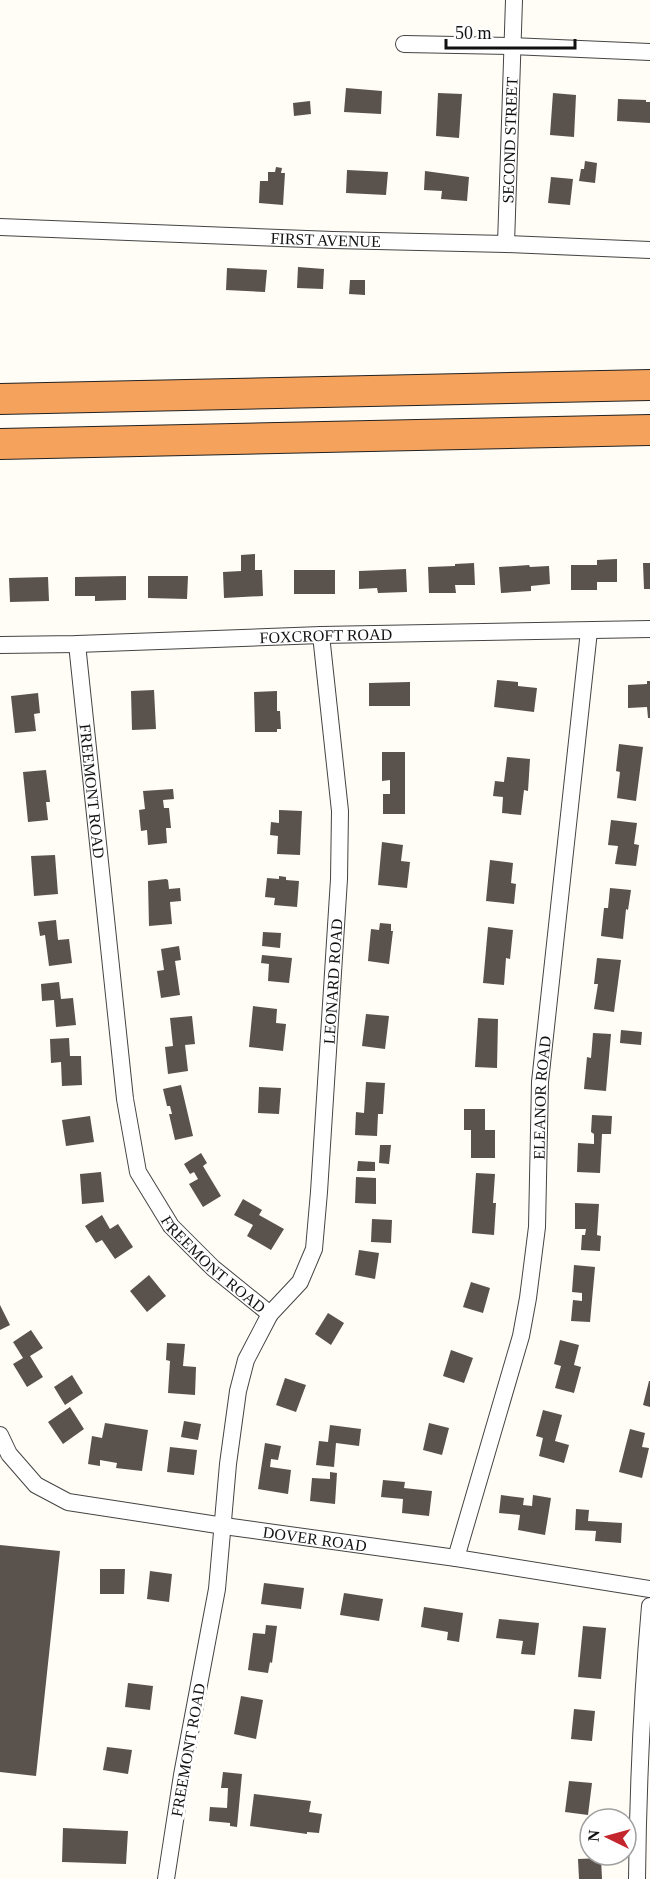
<svg xmlns="http://www.w3.org/2000/svg" width="650" height="1879" viewBox="0 0 650 1879" font-family="'Times New Roman',serif">
<rect width="100%" height="100%" fill="#fffdf5"/>
<path fill="#5a524d" d="M346 88 382 91 381 114 344 112Z
M438 93 462 94 459 138 436 136Z
M553 93 576 95 574 137 550 135Z
M618 99 646 100V102H650V123L617 121Z
M310 101 311 114 294 116 293 103Z
M585 161 597 163 595 183 579 181 581 169H584Z
M276 167 282 168 281 173H285L283 205 259 203 260 181H268V172H275Z
M347 170 388 172 386 195 346 193Z
M425 171 469 177 467 201 441 199 442 191 424 190Z
M551 177 573 179 570 205 548 203Z
M298 267 324 269 323 289 297 288Z
M227 268 267 270 265 292 226 290Z
M350 280H365V295L349 294Z
M255 554V570H262L263 596 224 598 223 572 241 571V555Z
M617 559V582H597V590H571V565H597V560Z
M474 563 475 585H455L456 593H429L428 567 455 566V564Z
M643 563H650V589H644Z
M529 565 530 567 549 566 550 584 531 586V591L501 593 499 567Z
M406 569 407 592 378 593 377 588 359 589V571Z
M294 570H335V594H294Z
M126 576V600L95 601V596H75V577Z
M148 576H188L187 599 148 598Z
M48 577 49 601 10 602 9 578Z
M497 680 518 682V686L537 688 534 712 494 707Z
M647 681H650V718H648L647 707 628 708V685L647 684Z
M410 682V706H369V683Z
M154 690 156 729 132 730 131 691Z
M277 691V711H280L281 729H277V732H255L254 692Z
M38 693 40 713 34 714 36 731 15 733 11 696Z
M619 744 643 747 636 801 617 798 620 772 616 771Z
M382 752H405V814H383V794H390V780L382 781Z
M507 757 530 759 528 791 524 790 521 815 502 813 503 797 493 796 495 781 504 782Z
M46 770 50 802H46L48 820 28 822 23 772Z
M173 789 174 799 163 800 164 808H169L171 828H166L167 843 148 845 147 830 141 831 139 810 145 809 143 791Z
M279 810 302 811 300 855 277 854 278 836 270 835 271 822 279 823Z
M611 820 637 823 634 844 639 845 636 866 615 864 618 846 608 845Z
M382 842 403 845 401 861 410 862 407 888 378 885Z
M55 855 58 894 34 896 31 856Z
M490 860 513 863 511 883 516 884 514 904 486 901Z
M279 876 286 877V880L299 881 297 907 274 905 275 898 265 897 267 878 279 879Z
M166 879 168 880 169 889 180 888 181 901 170 902 172 924 149 926 148 881Z
M610 888 631 890 628 910 626 909 623 939 601 936 604 908H608Z
M56 920 58 940 69 939 72 963 49 966 45 935 40 936 38 922Z
M380 923 391 924V931H393L389 964 368 961 371 929 379 930Z
M488 927 513 930 510 959 506 958 504 985 483 983Z
M263 932 281 933 280 948 262 946Z
M179 946 181 960 175 961 180 995 161 998 157 971 164 970 161 949Z
M262 955 292 958 289 983 268 981 269 964 261 963Z
M597 958 621 960 614 1012 594 1009 598 984H594Z
M59 982 61 999 73 998 76 1025 56 1027 54 1000 42 1001 41 984Z
M253 1006 277 1009 276 1023 286 1024 283 1051 249 1047Z
M366 1014 389 1016 385 1049 362 1046Z
M192 1016 195 1044 185 1045 188 1071 168 1074 165 1047 173 1046 170 1018Z
M478 1018 498 1019 497 1068 475 1067Z
M621 1030 642 1032 641 1045 620 1043Z
M593 1033 611 1034 606 1091 584 1089 587 1057 591 1058Z
M69 1038 70 1056H81L82 1085 62 1086 61 1062 51 1063 50 1039Z
M366 1082 385 1083 383 1114H378L377 1136 355 1135 356 1112 364 1113Z
M181 1085 193 1136 175 1140 169 1114H172L170 1106H167L163 1089Z
M259 1087 281 1088 279 1114 258 1113Z
M464 1109H485V1130H495V1158H471V1130H464Z
M592 1115 612 1116 611 1134H602L600 1173 577 1172 578 1143 594 1144V1134L591 1132Z
M90 1116 94 1142 66 1146 62 1120Z
M380 1145H391L389 1164 379 1163Z
M201 1153 207 1163 203 1166 221 1196 203 1207 189 1184 198 1179 194 1172 190 1174 184 1164Z
M358 1161 375 1162V1171H357Z
M101 1172 104 1202 82 1204 80 1174Z
M476 1173 495 1174 493 1203H496L494 1235 472 1233Z
M356 1177 376 1178V1204L355 1203Z
M243 1199 262 1210 259 1215 284 1229 271 1250 247 1236 253 1225 234 1215Z
M575 1203 599 1204 597 1235 601 1236 600 1251 581 1250 582 1235H585L586 1229H575Z
M102 1215 110 1229 118 1224 133 1247 115 1259 102 1240 96 1243 85 1226Z
M372 1219 392 1220 391 1243 371 1242Z
M359 1250 379 1253 375 1279 355 1275Z
M574 1265 595 1267 590 1322 571 1321 573 1300 582 1301V1293L572 1292Z
M149 1275 166 1296 147 1312 130 1291Z
M471 1282 490 1288 483 1313 463 1307Z
M0 1305 10 1325 0 1330Z
M328 1313 344 1323 331 1345 315 1334Z
M31 1330 43 1348 30 1356 43 1377 27 1387 13 1364 23 1358 13 1342Z
M560 1340 579 1345 574 1365 581 1367 574 1393 555 1388 561 1366 554 1364Z
M167 1343 185 1344 183 1366 196 1367 195 1395 168 1393 170 1361 166 1360Z
M451 1350 473 1358 464 1383 443 1376Z
M72 1375 83 1393 65 1405 54 1387Z
M285 1378 306 1385 296 1412 276 1405Z
M649 1381H650V1407L643 1405Z
M70 1407 84 1429 63 1444 48 1422Z
M543 1410 562 1415 555 1441 569 1445 564 1463 539 1456 543 1438 536 1436Z
M184 1421 201 1424 198 1440 181 1437Z
M105 1423 148 1430 142 1471 116 1468 117 1463 100 1460V1466L88 1464 92 1436 102 1438Z
M429 1423 449 1428 442 1455 423 1450Z
M330 1425 361 1429 359 1446 336 1443 334 1467 316 1465 319 1441 328 1442Z
M630 1429 645 1433 642 1447 649 1448 642 1478 619 1472Z
M265 1443 281 1446 278 1460 271 1459 270 1467 291 1470 288 1494 258 1489Z
M170 1447 197 1450 194 1475 167 1472Z
M330 1472 337 1473 335 1504 310 1501 312 1478 330 1479Z
M383 1480 405 1482 404 1488 432 1491 429 1516 402 1513 403 1499 381 1497Z
M501 1495 524 1498 523 1505 532 1506 533 1495 551 1498 545 1535 518 1530 520 1515 499 1513Z
M576 1509 589 1510 588 1521 622 1523 621 1543 595 1541 596 1531 575 1530Z
M0 1545 60 1551 36 1776 0 1772Z
M100 1569H125L124 1594H100Z
M150 1571 172 1574 169 1602 147 1599Z
M264 1583 304 1588 301 1609 261 1604Z
M344 1593 383 1599 379 1621 340 1615Z
M424 1607 463 1613 459 1642 447 1640 448 1632 421 1627Z
M499 1619 539 1623 535 1655 521 1654 523 1641 496 1638Z
M266 1625 277 1626 272 1663 270 1662 268 1673 248 1670 253 1633 265 1634Z
M583 1626 606 1628 601 1679 578 1677Z
M128 1683 153 1686 150 1710 125 1707Z
M241 1696 263 1700 256 1739 234 1734Z
M574 1709 595 1711 592 1741 571 1739Z
M107 1747 132 1750 128 1774 103 1770Z
M223 1772 242 1774 237 1827 230 1826V1823L209 1821 210 1807 227 1808 228 1788H221Z
M569 1781 592 1783 588 1815 565 1812Z
M254 1794 311 1801 309 1812 322 1814 319 1833 307 1832V1834L250 1826Z
M63 1828 128 1831 126 1864 62 1862Z
M601 1858 602 1879H579L578 1859Z"/>
<g fill="none" stroke-linecap="round" stroke-linejoin="round">
<g stroke="#444" stroke-width="18">
<g id="street">
<path d="M404 44 511 46 650 52"/>
<path id="s1" d="M0 227 333 240 506 244 650 250"/>
<path id="s2" d="M506 244 514 0"/>
<path id="s3" d="M77 644 125 1099 138 1172 171 1226 213 1268 270 1314 246 1360 238 1391 228 1464 217 1589 182 1775 166 1879"/>
<path id="s4" d="M0 645 77 644 321 635 650 629"/>
<path id="s5" d="M270 1314 300 1282 314 1249 319 1192 339 879 340 811 321 635"/>
<path id="s6" d="M0 1435 9 1454 36 1485 68 1502 224 1526 456 1558 650 1589"/>
<path id="s7" d="M456 1558 521 1336 528 1298 537 1227 540 1082 589 631"/>
<path d="M637 1879C638 1788 642 1697 650 1606"/>
</g>
</g>
<g stroke="#222" stroke-width="32">
<path id="highway" d="M0 399 650 385
M0 444 650 430"/>
</g>
<use href="#street" stroke="#fff" stroke-width="16"/>
<use href="#highway" stroke="#f5a25d" stroke-width="30"/>
</g>
<g text-anchor="middle" dominant-baseline="central" stroke-width="6" stroke-linejoin="round" paint-order="stroke">
<g font-size="16" fill="#111" stroke="#fff">
<text stroke="none"><textPath href="#s2" startOffset="104">SECOND STREET</textPath></text>
<text stroke="none"><textPath href="#s1" startOffset="326">FIRST AVENUE</textPath></text>
<text stroke="none"><textPath href="#s4" startOffset="326">FOXCROFT ROAD</textPath></text>
<text stroke="none"><textPath href="#s3" startOffset="148">FREEMONT ROAD</textPath></text>
<text stroke="none"><textPath href="#s5" startOffset="348">LEONARD ROAD</textPath></text>
<text stroke="none"><textPath href="#s7" startOffset="471">ELEANOR ROAD</textPath></text>
<text stroke="none"><textPath href="#s3" startOffset="652">FREEMONT ROAD</textPath></text>
<text stroke="none"><textPath href="#s6" startOffset="348">DOVER ROAD</textPath></text>
<text transform="translate(188 1750) rotate(-80)">FREEMONT ROAD</text>
</g>
</g>
<g transform="translate(608 1837) rotate(275)"><circle r="28" fill="#ffffff" stroke="#a0a0a0" stroke-width="1.5"/>
<path d="M0-4.5L10 22L0 15L-10 22Z" fill="#c4262e"/>
<text y="-9" font-size="16" font-weight="bold" text-anchor="middle" fill="#111111">N</text>
</g>
<path d="M446 39v9h129v-9" fill="none" stroke="#111111" stroke-width="3"/>
<text x="455" y="39" font-size="18" fill="#111111" stroke="#ffffff" stroke-width="4.5" paint-order="stroke">50 m</text>
</svg>
